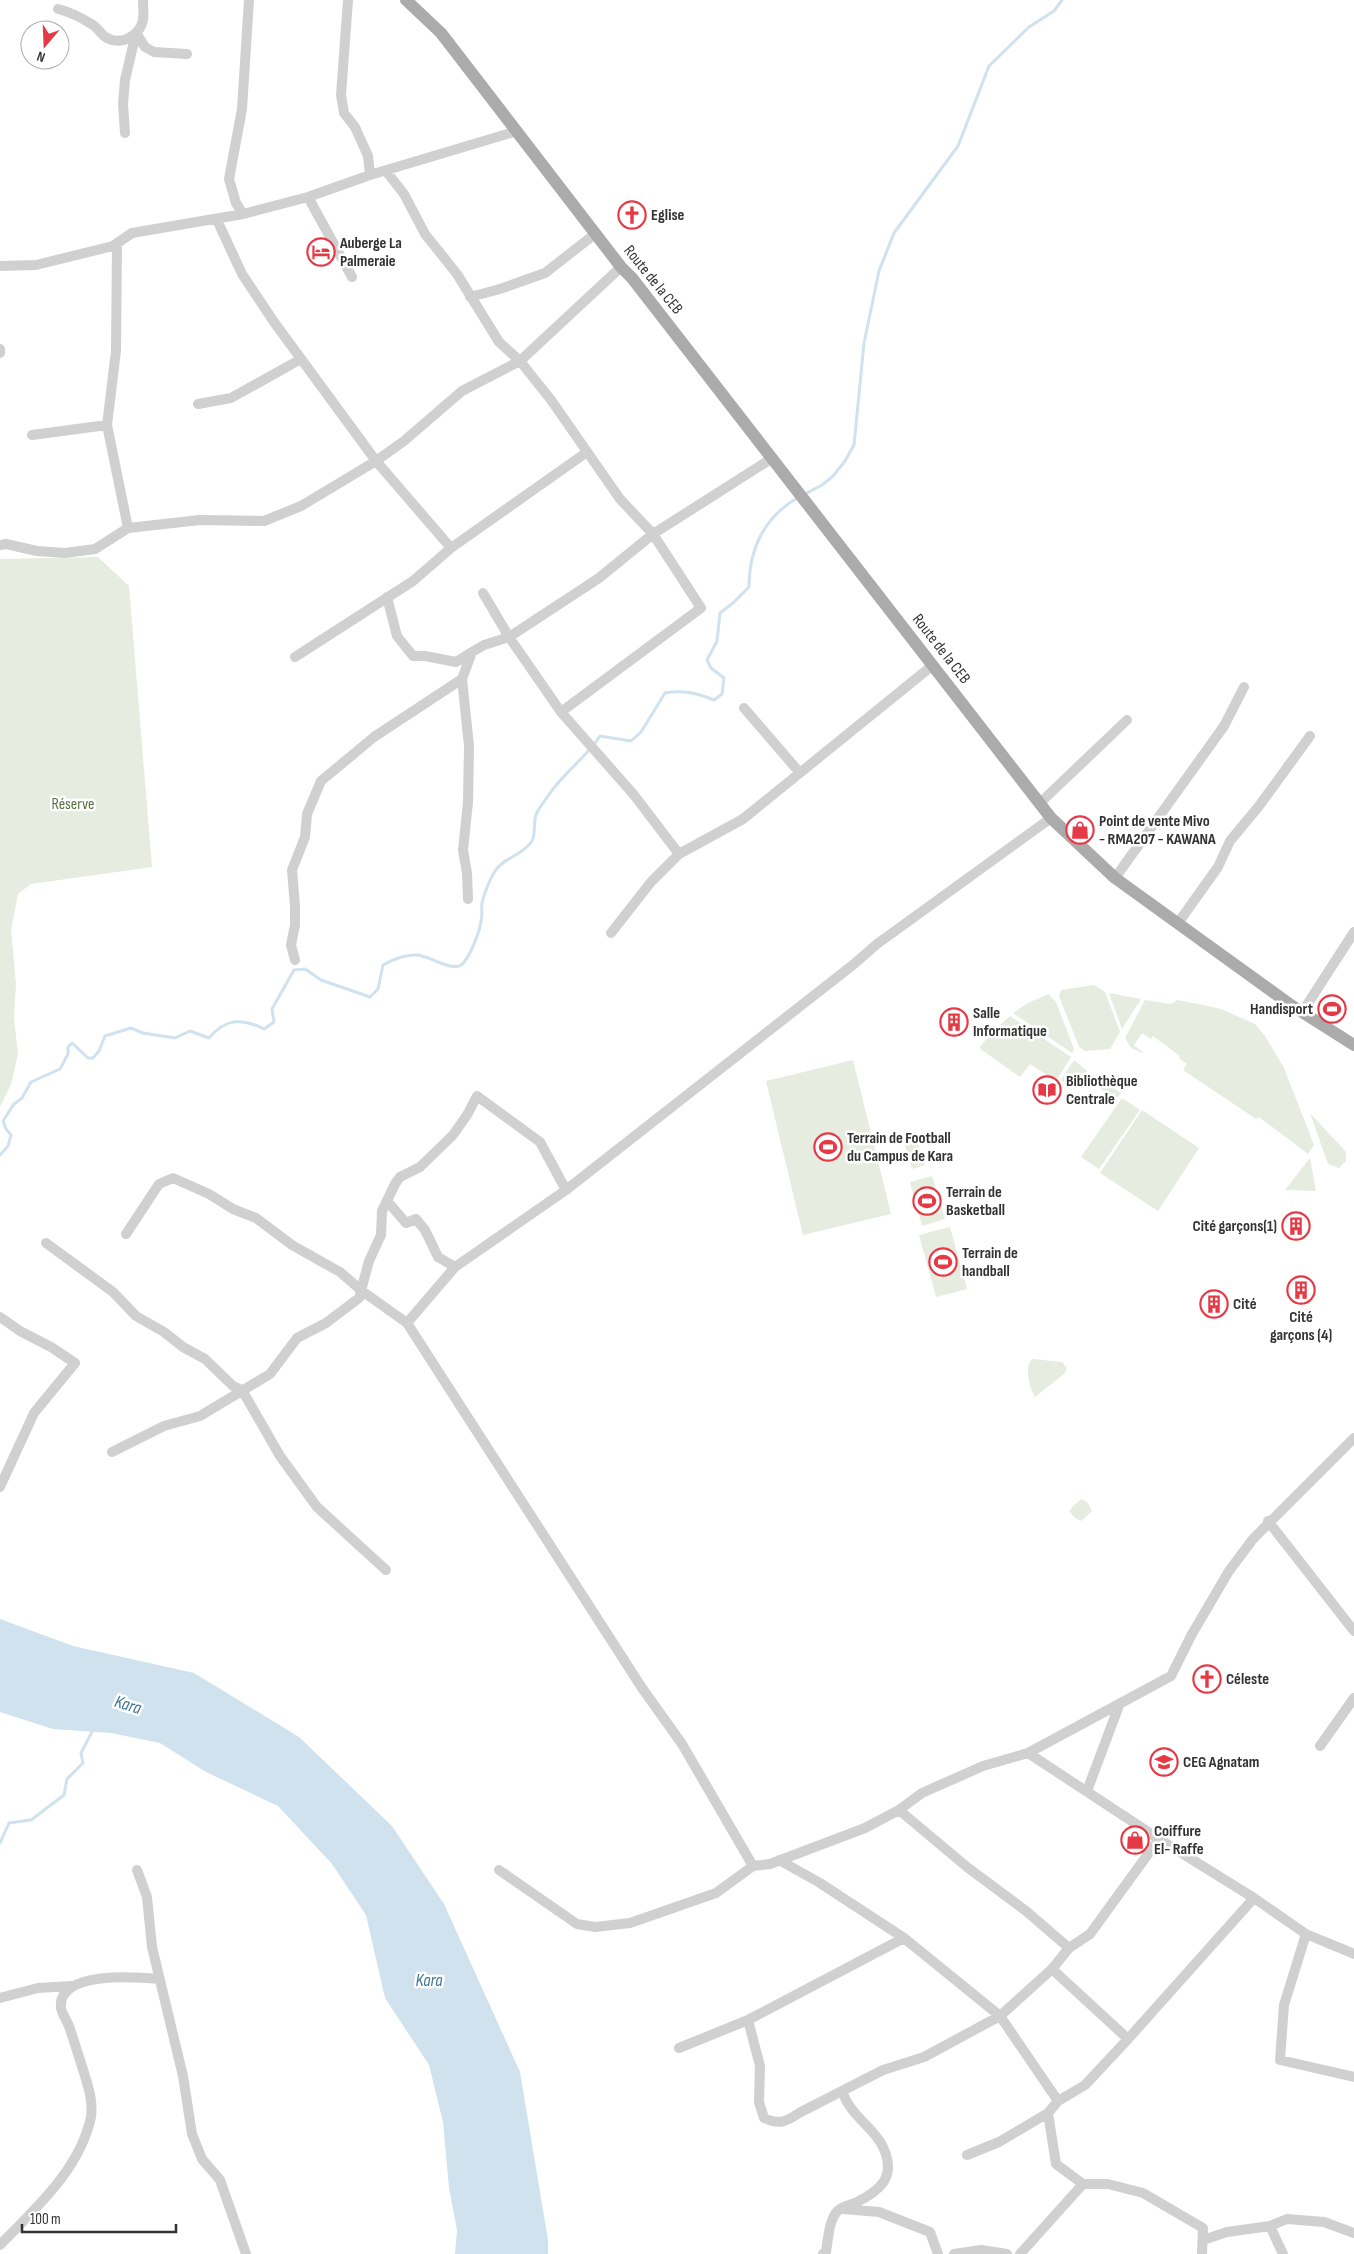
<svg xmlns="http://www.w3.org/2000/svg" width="1354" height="2254" viewBox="0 0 1354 2254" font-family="'Sofia Sans Condensed',sans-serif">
<rect width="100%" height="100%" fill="#fff"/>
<path fill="#e6ecdf" d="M98 557 129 586 152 867 31 884 18 894 11 930 16 984 14 1018 18 1054 11 1084 0 1107V559Z
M1094 985 1105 992 1120 1032 1110 1049 1085 1051 1079 1047 1059 996 1061 990Z
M1109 993 1141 999 1122 1029Z
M1048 994 1056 1002 1074 1049 1072 1053 1013 1013 1028 1003Z
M1145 1000 1171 1004 1177 1000 1203 1005 1221 1009 1255 1024 1265 1036 1284 1068 1314 1145 1308 1154 1259 1117 1256 1119 1183 1070 1187 1064 1179 1058 1180 1056 1153 1036 1151 1039 1142 1033 1134 1045 1143 1052 1142 1053 1131 1048 1125 1038Z
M1010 1016 1071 1057 1056 1081 1030 1064 1020 1077 979 1048 992 1032Z
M853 1060 891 1214 803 1235 766 1081Z
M1074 1060 1087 1071 1074 1089 1061 1080Z
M1093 1074 1121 1093 1116 1099 1088 1081Z
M1122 1098 1140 1110 1099 1169 1081 1157Z
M1142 1110 1199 1148 1158 1211 1100 1173Z
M1310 1113 1346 1152V1161L1339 1168 1328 1164Z
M916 1138 925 1165 912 1169 904 1142Z
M1310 1158 1316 1191 1285 1190Z
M932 1176 945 1219 922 1226 910 1182Z
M950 1227 967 1289 936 1297 919 1235Z
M1033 1359 1062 1362 1067 1368 1064 1374 1035 1397C1030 1389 1023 1364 1033 1359Z
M1082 1499 1088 1503 1092 1511 1081 1521 1075 1518 1069 1511 1075 1504Z"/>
<path fill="#cfe2ee" d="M0 1619 73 1646 194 1673 299 1737 392 1826 444 1904 520 2072 548 2240V2254H455L457 2230 449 2188 443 2122 429 2065 385 1998 366 1915 332 1864 278 1806 206 1772 160 1743 111 1733 53 1729 0 1712Z"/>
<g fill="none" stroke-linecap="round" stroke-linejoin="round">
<path stroke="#cfe2ee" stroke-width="3" d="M805 494 822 485 833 476 845 461 854 445 864 343 879 271 894 233 958 146 989 66 1029 27 1054 11 1062 0
M0 1155 8 1146 11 1135 6 1129 3 1121 14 1104 22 1098 31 1082 60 1069 68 1054V1047L72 1043 88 1058H93L99 1051 105 1036 131 1028 143 1033 175 1038 190 1031 209 1038C226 1018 242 1018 264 1029L274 1022 272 1009 294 970 305 969 321 980 370 997 378 989 383 965C392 960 403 955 415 955 428 954 451 972 461 965 469 960 480 931 481 921 483 915 481 909 482 903 484 893 490 879 495 871 505 856 521 857 532 841 536 834 533 823 536 815 538 809 544 802 548 796 562 774 587 757 600 736L631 741 641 732 665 693C683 690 697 693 714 700L722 694 724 678 711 668 707 660 717 641 720 613 733 603 749 587C749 548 765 516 799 497
M0 1843 9 1823 31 1820 64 1795 67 1779 83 1763 81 1753 94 1728"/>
<path stroke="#d0d0d0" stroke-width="10" d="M348 0 341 95 344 113 355 127 368 156 370 175
M58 9C70 12 82 18 93 25 98 28 102 36 107 38 122 46 140 35 143 20 144 14 143 6 143 0
M125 133 123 104 125 80 136 33 145 47 154 52 187 54
M308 197 352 277
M243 214 236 203 229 179 242 109 249 0
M217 220 242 274 274 322 376 461 451 548
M117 243 116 351 107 425 128 528
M0 266 36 265 113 246 132 233 243 214 308 197 370 175 517 131
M470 297 500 289 545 273 595 234
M0 349V353
M198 404 231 398 301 359
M32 435 107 425
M0 545 6 544 37 551 65 553 95 549 128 528 200 520 264 521 301 506 376 461 404 441 462 391 520 361 499 342 457 274 425 234 404 194 386 171
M483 593 509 637 561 712 634 795 679 854
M387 597 397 636 413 656H425L456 662 472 652
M295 657 413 581 451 548 587 452
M744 708 800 773
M561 712 701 608 653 534 620 499 551 400 520 361 621 267
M1040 803 1127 720
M1115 878 1224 726 1244 687
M468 899 467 873 463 850 468 802 469 746 462 679 472 652 484 645 509 637 599 578 653 534 771 459
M1178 923 1218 867 1230 841 1259 806 1310 736
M611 933 651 882 679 854 743 819 933 665
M295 960 291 945 295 925V906L292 870 305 837 307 814 321 781 374 737 462 679
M1303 1011 1354 932
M388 1202 406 1223 416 1219 425 1230 438 1257 455 1267
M126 1234 159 1184 173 1178 209 1194 233 1209 256 1218 292 1245 340 1272 362 1291 407 1323
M46 1243 113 1292 136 1316 164 1332 183 1347 205 1359 233 1386 242 1390 280 1456 317 1507 386 1570
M0 1317 20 1331 51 1347 75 1363 34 1413 0 1487
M112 1452 164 1426 200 1416 270 1374 297 1338 326 1323 359 1298 369 1261 381 1235 382 1211 395 1184 400 1177 420 1167 453 1135 467 1115 477 1096 540 1142 566 1190
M1268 1521 1354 1631
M1320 1746 1354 1698
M1028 1753 1159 1839 1254 1898 1306 1934 1354 1954
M1087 1791 1120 1703
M899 1810 967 1867 1026 1911 1069 1948
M779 1860 820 1883 904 1938 1000 2016 1058 2101
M753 1866 682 1744 642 1688 407 1323 455 1267 566 1190 854 964 877 944 1051 818
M137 1870 147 1897 152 1947 183 2076 192 2134 202 2159 220 2180 246 2254
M499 1870 577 1924 595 1927 630 1923 716 1893 753 1866 770 1864 865 1828 899 1810 922 1793 983 1766 1028 1753 1171 1676 1192 1634 1229 1571 1253 1539 1354 1438
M1306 1934 1284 2005 1280 2060 1354 2077
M1052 1969 1128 2039
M0 1998 38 1988 71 1986
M748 2020 760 2066 759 2102 764 2118C779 2125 786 2122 799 2113L883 2070 924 2057 1000 2016 1052 1969 1069 1948 1090 1934 1159 1839
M679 2048 748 2020 904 1938
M1048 2113 1056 2164 1083 2184H1108L1143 2193 1203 2228 1202 2254
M967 2155 999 2142 1048 2113 1058 2101 1085 2085 1128 2039 1254 1898
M843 2209 879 2212 930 2232 938 2254
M1270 2226 1287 2219 1324 2222 1354 2233
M1203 2240 1227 2232 1270 2226 1283 2254
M0 2245C36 2208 80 2169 91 2117 93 2102 89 2089 85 2076 80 2060 75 2044 70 2029 68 2022 62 2014 61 2008 57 1970 138 1977 160 1979
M823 2254 826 2252C828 2240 829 2216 840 2209 844 2206 850 2205 855 2203 880 2191 897 2177 883 2147 875 2130 858 2120 849 2105 846 2101 844 2096 842 2091
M954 2254 981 2250 1007 2254
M1020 2254 1083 2184"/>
<path stroke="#ababab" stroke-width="12" d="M406 0 441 33 621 267 632 278 1051 818 1115 878 1291 1005 1354 1045"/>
</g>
<defs>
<g id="church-ring" transform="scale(1.4375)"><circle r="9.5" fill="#fff" stroke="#e63946" stroke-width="1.5"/><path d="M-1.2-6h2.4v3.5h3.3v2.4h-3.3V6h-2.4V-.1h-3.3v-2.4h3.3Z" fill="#e63946"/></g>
<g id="hotel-ring" transform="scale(1.4375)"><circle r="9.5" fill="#fff" stroke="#e63946" stroke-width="1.5"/><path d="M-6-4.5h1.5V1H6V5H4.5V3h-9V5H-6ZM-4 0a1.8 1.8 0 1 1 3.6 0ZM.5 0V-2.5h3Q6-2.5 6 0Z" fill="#e63946"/></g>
<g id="shop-ring" transform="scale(1.4375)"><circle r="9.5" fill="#fff" stroke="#e63946" stroke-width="1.5"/><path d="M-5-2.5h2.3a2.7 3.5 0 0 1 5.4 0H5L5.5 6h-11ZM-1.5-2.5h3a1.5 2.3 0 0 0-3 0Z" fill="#e63946"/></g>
<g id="stadium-ring" transform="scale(1.4375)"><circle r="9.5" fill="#fff" stroke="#e63946" stroke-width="1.5"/><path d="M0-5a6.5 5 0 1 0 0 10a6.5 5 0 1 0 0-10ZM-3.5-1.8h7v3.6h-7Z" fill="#e63946"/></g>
<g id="building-ring" transform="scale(1.4375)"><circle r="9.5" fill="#fff" stroke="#e63946" stroke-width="1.5"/><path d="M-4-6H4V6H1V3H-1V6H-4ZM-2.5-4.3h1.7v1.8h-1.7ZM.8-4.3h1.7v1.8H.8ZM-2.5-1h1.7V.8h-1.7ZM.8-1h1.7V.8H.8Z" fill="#e63946"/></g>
<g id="library-ring" transform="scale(1.4375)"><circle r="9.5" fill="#fff" stroke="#e63946" stroke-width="1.5"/><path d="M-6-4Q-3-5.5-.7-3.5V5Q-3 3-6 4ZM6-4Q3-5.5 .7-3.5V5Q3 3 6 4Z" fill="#e63946"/></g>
<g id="school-ring" transform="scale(1.4375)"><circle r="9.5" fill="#fff" stroke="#e63946" stroke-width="1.5"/><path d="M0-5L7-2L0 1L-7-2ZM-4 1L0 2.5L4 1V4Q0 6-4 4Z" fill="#e63946"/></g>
</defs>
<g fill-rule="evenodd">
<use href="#church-ring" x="632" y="215"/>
<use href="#hotel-ring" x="321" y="252"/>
<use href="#shop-ring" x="1080" y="830"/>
<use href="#stadium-ring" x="1332" y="1009"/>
<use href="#building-ring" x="954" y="1022"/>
<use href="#library-ring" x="1047" y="1090"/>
<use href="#stadium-ring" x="828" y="1147"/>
<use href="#stadium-ring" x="927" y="1201"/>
<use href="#building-ring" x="1296" y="1226"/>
<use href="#stadium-ring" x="943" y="1262"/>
<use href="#building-ring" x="1301" y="1290"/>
<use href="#building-ring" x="1214" y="1304"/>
<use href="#church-ring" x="1207" y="1679"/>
<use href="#school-ring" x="1164" y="1762"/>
<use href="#shop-ring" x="1135" y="1840"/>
</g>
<g text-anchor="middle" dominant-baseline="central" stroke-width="5" stroke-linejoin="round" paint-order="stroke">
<g font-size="16" font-weight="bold" fill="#333" stroke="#fff" text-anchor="start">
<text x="651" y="215">Eglise</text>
<text x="340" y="243">Auberge La<tspan x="340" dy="18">Palmeraie</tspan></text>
<text x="1099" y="821">Point de vente Mivo<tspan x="1099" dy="18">- RMA207 - KAWANA</tspan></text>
<text x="1313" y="1009" text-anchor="end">Handisport</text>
<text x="973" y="1013">Salle<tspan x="973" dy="18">Informatique</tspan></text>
<text x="1066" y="1081">Bibliothèque<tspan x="1066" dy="18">Centrale</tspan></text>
<text x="847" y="1138">Terrain de Football<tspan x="847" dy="18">du Campus de Kara</tspan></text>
<text x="946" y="1192">Terrain de<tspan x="946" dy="18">Basketball</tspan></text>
<text x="1277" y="1226" text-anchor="end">Cité garçons(1)</text>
<text x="962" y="1253">Terrain de<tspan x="962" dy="18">handball</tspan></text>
<text x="1233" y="1304">Cité</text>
<text x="1301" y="1317" text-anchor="middle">Cité<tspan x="1301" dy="18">garçons (4)</tspan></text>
<text x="1226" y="1679">Céleste</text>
<text x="1183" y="1762">CEG Agnatam</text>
<text x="1154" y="1831">Coiffure<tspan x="1154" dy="18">El- Raffe</tspan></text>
</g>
<g font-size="16" fill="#333" stroke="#fff">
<text transform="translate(653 280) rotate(51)">Route de la CEB</text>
<text transform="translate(941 649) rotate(52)">Route de la CEB</text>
</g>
<g font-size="16" fill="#56703f" stroke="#fff">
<text x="73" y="804">Réserve</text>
</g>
<g font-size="18" font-style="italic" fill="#3f7597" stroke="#fff">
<text transform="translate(128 1705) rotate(17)">Kara</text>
<text x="429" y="1980">Kara</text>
</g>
</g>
<g transform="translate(45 45) rotate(199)"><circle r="24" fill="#ffffff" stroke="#adadad"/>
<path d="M0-4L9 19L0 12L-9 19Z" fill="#e63946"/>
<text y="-8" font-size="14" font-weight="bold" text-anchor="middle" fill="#333333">N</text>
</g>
<path d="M22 2224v8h154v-8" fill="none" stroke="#333333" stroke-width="2.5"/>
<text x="30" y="2224" font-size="15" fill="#333333" stroke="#ffffff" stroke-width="4" paint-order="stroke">100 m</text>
</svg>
